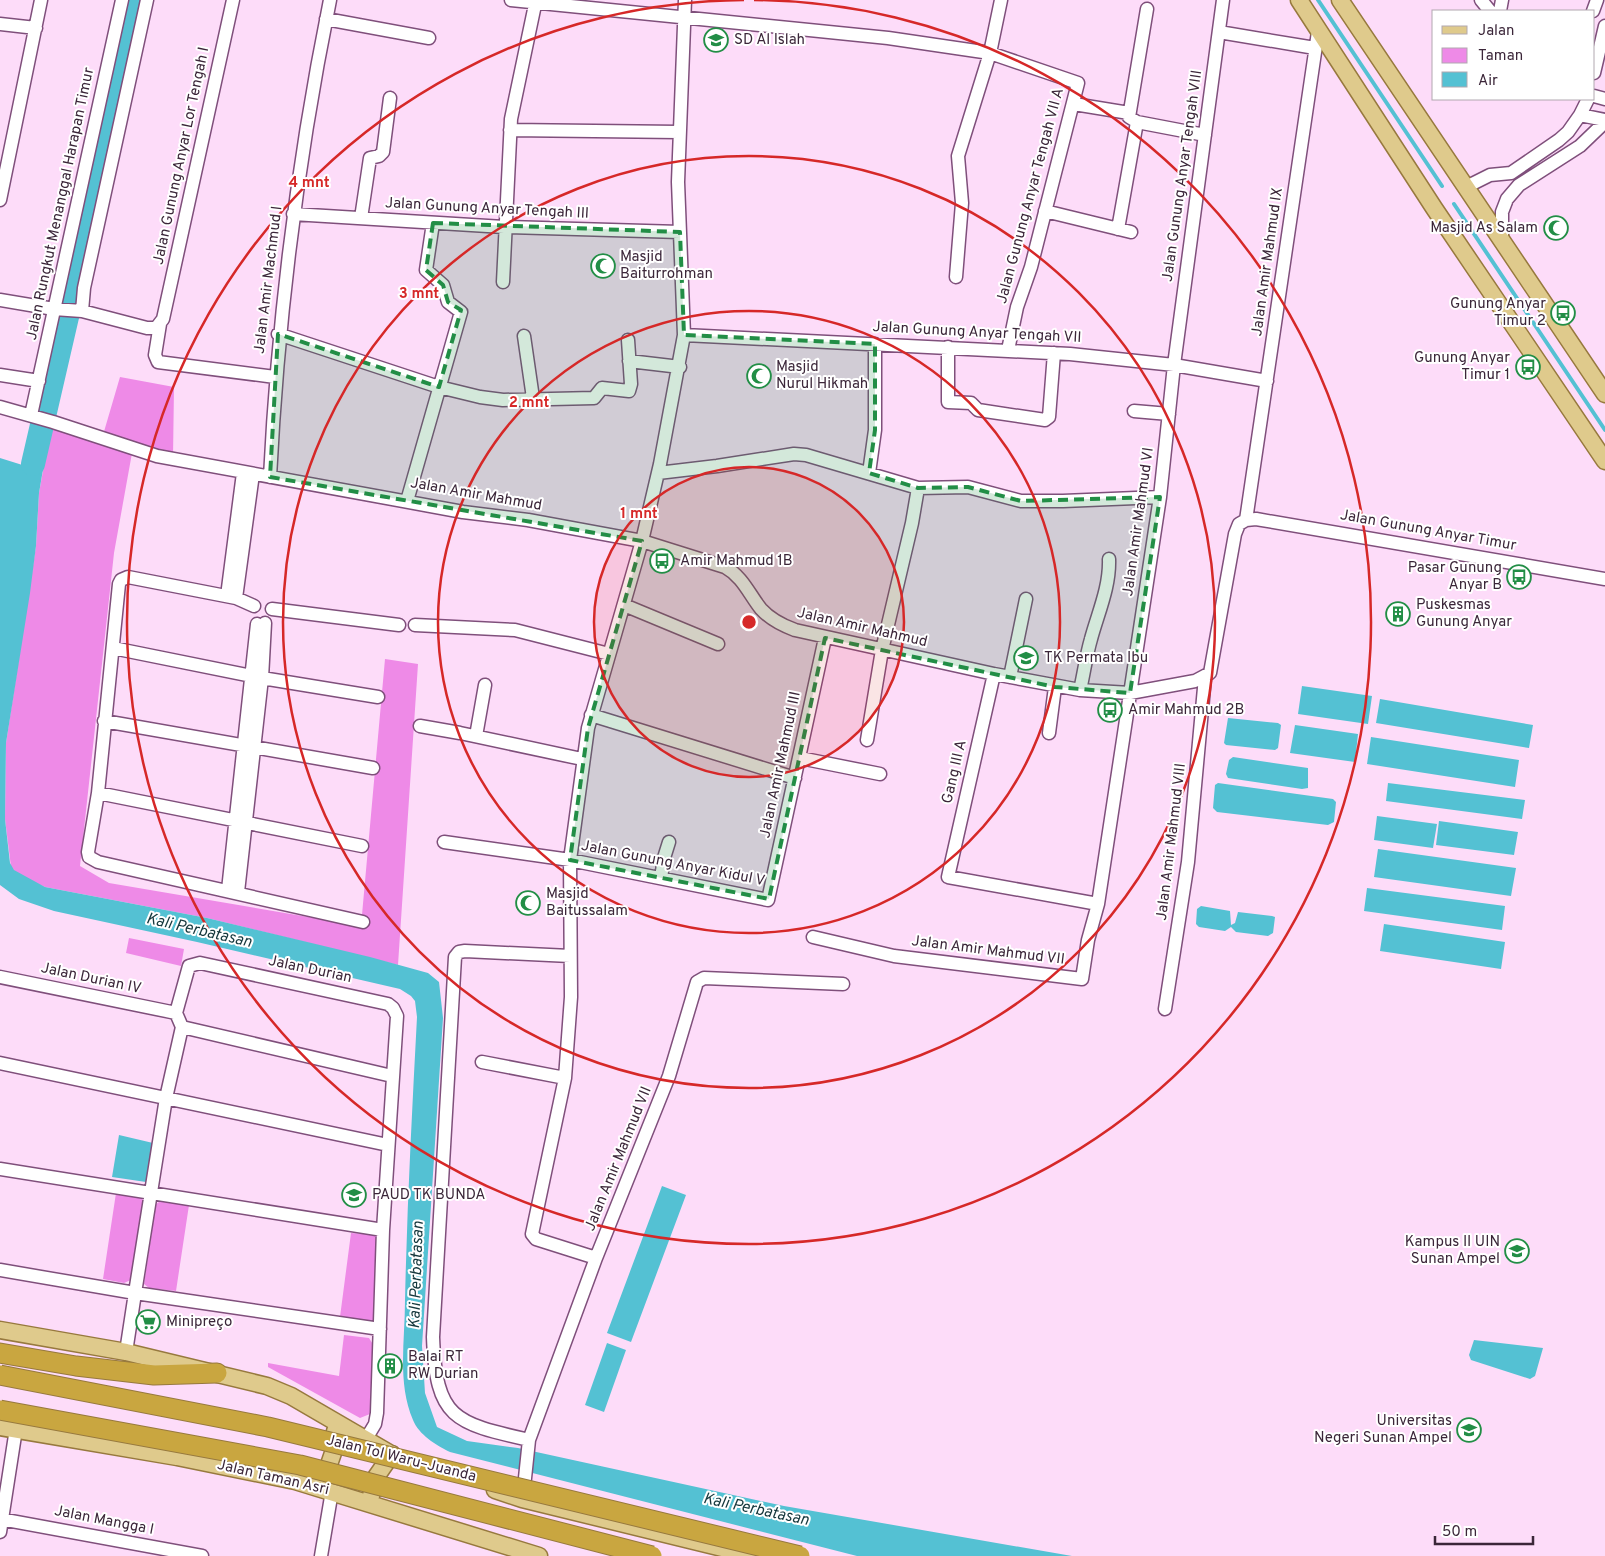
<svg xmlns="http://www.w3.org/2000/svg" width="1605" height="1556" viewBox="0 0 1605 1556" font-family="Overpass,sans-serif">
<rect width="100%" height="100%" fill="#fddcf9"/>
<path fill="#ee8ae7" d="M120 377 174 387 173 457 103 435Z
M51 426 132 453 114 553 80 866 109 883 361 926 385 659 418 664 398 965 207 918 45 887 18 875 11 867 5 819 6 743 36 546 39 493Z
M129 938 184 949 181 966 126 953Z
M116 1193 141 1197 145 1203 133 1279 124 1283 103 1279Z
M162 1200 189 1205 176 1291 149 1288 144 1284 156 1204Z
M351 1233 378 1235 375 1322 340 1317Z
M344 1335 369 1338 374 1346 370 1414 360 1418 268 1367V1363L339 1376Z"/>
<path fill="#54c1d3" d="M40 432 49 434 39 493 36 546 30 593 6 743 5 819 10 863 14 870 45 887 207 918 370 957 428 973 439 982 443 1018 422 1346 425 1393 437 1427 467 1441 518 1448 784 1506 1072 1556H857L450 1452C436 1445 419 1435 413 1420 397 1383 405 1340 405 1301 407 1206 412 1112 417 1017L415 1001 411 996 400 989 197 942 54 911 19 899 0 885V458L32 468Z
M1302 686 1372 696 1368 724 1298 714Z
M1380 699 1533 725 1529 748 1376 723Z
M1228 718 1278 723 1281 725 1278 748 1275 750 1226 745 1224 743Z
M1295 725 1358 734 1355 762 1290 753Z
M1371 737 1519 760 1515 787 1367 764Z
M1233 757 1308 768V788L1302 789 1228 778 1226 774 1229 760Z
M1218 783 1333 799 1336 802 1334 822 1328 825 1217 812 1213 808 1215 785Z
M1388 783 1525 800 1522 819 1386 801Z
M1377 816 1437 824 1433 848 1374 840Z
M1439 821 1518 832 1514 855 1436 845Z
M1378 849 1516 868 1511 896 1374 877Z
M1367 888 1505 906 1502 930 1364 911Z
M1201 906 1230 911 1231 925 1235 923 1238 912 1272 916 1275 917 1273 933 1268 936 1236 932 1231 927 1225 931 1199 927 1196 924 1197 909Z
M1384 924 1505 942 1501 969 1380 951Z
M119 1135 153 1143 146 1182 112 1177Z
M662 1186 686 1195 631 1342 607 1333Z
M1474 1340 1543 1348 1535 1376 1530 1379 1471 1360 1469 1355Z
M607 1343 626 1350 604 1412 585 1405Z"/>
<g fill="none" stroke-linecap="round" stroke-linejoin="round">
<path stroke="#54c1d3" stroke-width="4" d="M1318 0 1442 186
M1454 204 1605 430"/>
<path stroke="#54c1d3" stroke-width="24" d="M33 464 115 109 136 0"/>
<g stroke="#7f4f7b" stroke-width="15">
<path id="minor" d="M147 0 84 288 82 311 147 328H156L163 319 233 0
M511 0 888 38 990 53 1078 83 1031 267 1017 307 1008 350
M1481 0 1490 11
M1147 9 1129 117 1137 122 1205 135
M1500 11 1502 0
M1593 11 1597 0
M326 19 429 38
M0 24 36 28
M1219 32 1315 48
M1594 73 1605 26
M1594 96 1605 99
M1074 104 1129 113
M1580 115 1605 120
M510 130 679 132
M1466 187 1490 175 1511 173 1559 140 1568 132 1580 115 1588 99
M0 200 41 0
M1045 211 1131 232
M293 214 504 227 680 232
M361 218 370 158 379 156 383 152 390 98
M1118 229 1137 122
M1502 239V212L1507 199 1519 185 1580 146 1605 122
M956 277 962 203 958 156 990 53 1001 0
M503 282 511 119 536 0
M0 300 54 309 82 311
M160 324 155 355 158 362 275 377
M278 334 439 387 480 397 503 400 594 398 602 388 629 391 631 384 628 340
M684 335 1070 354 1174 365 1267 381
M524 336 533 398
M948 347V402L971 403 978 410 1045 420 1049 417 1054 353
M629 361 680 367
M0 375 39 381
M0 407 53 422 157 456 463 512 528 520 642 541 725 567C743 577 749 594 761 609 770 619 784 626 795 630L994 674 1080 690 1130 693 1195 681 1210 673 1235 534 1239 524 1246 520
M1134 411 1169 414
M31 415 122 0
M658 473 717 466 794 454 806 455 918 488 968 487 1021 501H1063L1160 497
M869 473 875 430V344
M270 477C278 316 298 158 330 0
M407 501 461 312 448 302 443 285 426 270 433 223
M1246 520 1318 32
M1246 520 1256 519 1605 579
M227 596 243 473
M236 598 253 474
M624 605 718 644
M254 606 236 598 128 577 121 580 119 584 98 793 88 852 89 857 98 862 363 922
M272 609 399 625
M415 625 515 630 609 654
M113 648 262 678 378 697
M994 674 948 877 1098 904
M1010 677 1026 599
M1080 690C1084 673 1086 656 1091 639 1098 613 1110 587 1109 559
M591 715 795 778
M104 721 373 768
M420 726 460 733 582 759
M1049 733 1055 687
M476 736 485 685
M867 740 882 650 912 523 918 488
M800 758 880 774
M98 793 362 846
M444 842 570 860 768 900 825 638
M661 878 664 858 669 842
M228 890 257 624
M238 892 262 678 265 623
M813 937 894 956 1082 979 1088 940 1098 904 1160 497 1174 365 1223 0
M0 977 176 1013
M1165 1009 1188 862 1205 677
M182 1027 392 1076
M482 1062 565 1078
M0 1063 388 1145
M0 1169 383 1230
M596 1258 536 1239 532 1234 565 1078 571 997 570 860 588 728 642 541 660 464 684 335 678 182 685 0
M0 1270 135 1293 166 1098 182 1027 176 1013 189 966 200 963 388 1004 393 1008 397 1016 383 1230 377 1413 375 1424 366 1439
M126 1352 135 1293 380 1329
M529 1440C454 1423 436 1419 433 1337L455 957 459 952 465 951 570 956
M523 1497 529 1440 596 1258 669 1076 697 982 704 978 843 984
M0 1519 202 1556
M0 1532 16 1429
M321 1556 332 1491"/>
</g>
<g stroke="#97793e" stroke-width="19">
<path id="major" d="M1299 0 1434 208 1605 461
M1340 0 1605 394
M0 1330 126 1352 267 1386 291 1396 389 1453
M0 1427 177 1457 295 1481 539 1556
M323 1482 334 1450 335 1431
M495 1490 522 1499 755 1556
M371 1496 376 1477 392 1454"/>
</g>
<g stroke="#97793e" stroke-width="21">
<path id="highway" d="M0 1353 76 1366 154 1375 217 1373"/>
</g>
<use href="#minor" stroke="#fff" stroke-width="12"/>
<use href="#major" stroke="#dfca8c" stroke-width="16"/>
<use href="#highway" stroke="#c9a640" stroke-width="19"/>
<g stroke="#97793e" stroke-width="21" stroke-linecap="butt">
<path id="highway-bridge" d="M0 1375 268 1427 800 1556
M0 1410 300 1465 652 1556"/>
</g>
<use href="#highway-bridge" stroke="#c9a640" stroke-width="19"/>
</g>
<path fill="#228e46" fill-opacity="0.2" stroke="#228e46" stroke-width="4" stroke-dasharray="10 6" stroke-linejoin="round" d="M433 223 680 232 684 335 875 344V430L869 473 918 488 968 487 1021 501 1160 497 1130 693 1055 687 825 638 769 899 570 860 588 728 642 541 270 477 278 334 439 387 461 310 448 302 443 285 426 270Z"/>
<circle cx="749" cy="622" r="155" fill="#d62828" fill-opacity=".12"/>
<g fill="none" stroke="#d62828" stroke-width="2.5">
<circle cx="749" cy="622" r="155"/>
<circle cx="749" cy="622" r="311"/>
<circle cx="749" cy="622" r="466"/>
<path d="M754 0A622 622 0 1 1 744 0"/>
</g>
<defs>
<g id="school-ring" transform="scale(1.25)"><circle r="9.5" fill="#fff" stroke="#228e46" stroke-width="1.5"/><path d="M0-5L7-2L0 1L-7-2ZM-4 1L0 2.5L4 1V4Q0 6-4 4Z" fill="#228e46"/></g>
<g id="mosque-ring" transform="scale(1.25)"><circle r="9.5" fill="#fff" stroke="#228e46" stroke-width="1.5"/><path d="M3.5-4.9A6 6 0 1 0 3.5 4.9A5 5 0 1 1 3.5-4.9Z" fill="#228e46"/></g>
<g id="bus-ring" transform="scale(1.25)"><circle r="9.5" fill="#fff" stroke="#228e46" stroke-width="1.5"/><path d="M-5-6H5V4H4V6H2V4H-2V6H-4V4H-5ZM-3.5-4V0h7V-4ZM-3.5 1.2v1.5H-2V1.2ZM2 1.2v1.5H3.5V1.2Z" fill="#228e46"/></g>
<g id="building-ring" transform="scale(1.25)"><circle r="9.5" fill="#fff" stroke="#228e46" stroke-width="1.5"/><path d="M-4-6H4V6H1V3H-1V6H-4ZM-2.5-4.3h1.7v1.8h-1.7ZM.8-4.3h1.7v1.8H.8ZM-2.5-1h1.7V.8h-1.7ZM.8-1h1.7V.8H.8Z" fill="#228e46"/></g>
<g id="university-ring" transform="scale(1.25)"><circle r="9.5" fill="#fff" stroke="#228e46" stroke-width="1.5"/><path d="M0-5L7-2L0 1L-7-2ZM-4 1L0 2.5L4 1V4Q0 6-4 4Z" fill="#228e46"/></g>
<g id="supermarket-ring" transform="scale(1.25)"><circle r="9.5" fill="#fff" stroke="#228e46" stroke-width="1.5"/><path d="M-6-5.5h2.5l.6 2H6L4.5 2H-2.5L-4.4-4H-6ZM-1.5 3.2a1.3 1.3 0 1 0 .1 0ZM3 3.2a1.3 1.3 0 1 0 .1 0Z" fill="#228e46"/></g>
</defs>
<g fill-rule="evenodd">
<use href="#school-ring" x="716" y="40"/>
<use href="#mosque-ring" x="1556" y="228"/>
<use href="#mosque-ring" x="603" y="266"/>
<use href="#bus-ring" x="1563" y="313"/>
<use href="#bus-ring" x="1528" y="367"/>
<use href="#mosque-ring" x="759" y="376"/>
<use href="#bus-ring" x="662" y="561"/>
<use href="#bus-ring" x="1519" y="577"/>
<use href="#building-ring" x="1398" y="614"/>
<use href="#school-ring" x="1026" y="658"/>
<use href="#bus-ring" x="1110" y="710"/>
<use href="#mosque-ring" x="528" y="903"/>
<use href="#school-ring" x="354" y="1195"/>
<use href="#university-ring" x="1517" y="1251"/>
<use href="#supermarket-ring" x="148" y="1322"/>
<use href="#building-ring" x="390" y="1366"/>
<use href="#university-ring" x="1469" y="1430"/>
</g>
<g text-anchor="middle" dominant-baseline="central" stroke-width="4" stroke-linejoin="round" paint-order="stroke">
<g font-size="15" fill="#3b2639" stroke="#fff" text-anchor="start">
<text x="734" y="40">SD Al Islah</text>
<text x="1538" y="228" text-anchor="end">Masjid As Salam</text>
<text x="620" y="257">Masjid<tspan x="620" dy="17">Baiturrohman</tspan></text>
<text x="1546" y="304" text-anchor="end">Gunung Anyar<tspan x="1546" dy="17">Timur 2</tspan></text>
<text x="1510" y="358" text-anchor="end">Gunung Anyar<tspan x="1510" dy="17">Timur 1</tspan></text>
<text x="776" y="367">Masjid<tspan x="776" dy="17">Nurul Hikmah</tspan></text>
<text x="680" y="561">Amir Mahmud 1B</text>
<text x="1502" y="568" text-anchor="end">Pasar Gunung<tspan x="1502" dy="17">Anyar B</tspan></text>
<text x="1416" y="605">Puskesmas<tspan x="1416" dy="17">Gunung Anyar</tspan></text>
<text x="1044" y="658">TK Permata Ibu</text>
<text x="1128" y="710">Amir Mahmud 2B</text>
<text x="546" y="894">Masjid<tspan x="546" dy="17">Baitussalam</tspan></text>
<text x="372" y="1195">PAUD TK BUNDA</text>
<text x="1500" y="1242" text-anchor="end">Kampus II UIN<tspan x="1500" dy="17">Sunan Ampel</tspan></text>
<text x="166" y="1322">Minipreço</text>
<text x="408" y="1357">Balai RT<tspan x="408" dy="17">RW Durian</tspan></text>
<text x="1452" y="1421" text-anchor="end">Universitas<tspan x="1452" dy="17">Negeri Sunan Ampel</tspan></text>
</g>
<g font-size="15" fill="#3b2639" stroke="#fff">
<text transform="translate(182 156) rotate(-78)">Jalan Gunung Anyar Lor Tengah I</text>
<text transform="translate(1183 176) rotate(-82)">Jalan Gunung Anyar Tengah VIII</text>
<text transform="translate(1031 196) rotate(-75)">Jalan Gunung Anyar Tengah VII A</text>
<text transform="translate(61 204) rotate(-78)">Jalan Rungkut Menanggal Harapan Timur</text>
<text transform="translate(487 209) rotate(3)">Jalan Gunung Anyar Tengah III</text>
<text transform="translate(1268 262) rotate(-82)">Jalan Amir Mahmud IX</text>
<text transform="translate(269 280) rotate(-83)">Jalan Amir Machmud I</text>
<text transform="translate(977 333) rotate(3)">Jalan Gunung Anyar Tengah VII</text>
<text transform="translate(476 495) rotate(10)">Jalan Amir Mahmud</text>
<text transform="translate(1139 522) rotate(-82)">Jalan Amir Mahmud VI</text>
<text transform="translate(1428 531) rotate(10)">Jalan Gunung Anyar Timur</text>
<text transform="translate(862 628) rotate(13)">Jalan Amir Mahmud</text>
<text transform="translate(781 765) rotate(-78)">Jalan Amir Mahmud III</text>
<text transform="translate(955 772) rotate(-77)">Gang III A</text>
<text transform="translate(1172 842) rotate(-83)">Jalan Amir Mahmud VIII</text>
<text transform="translate(673 864) rotate(11)">Jalan Gunung Anyar Kidul V</text>
<text transform="translate(988 951) rotate(7)">Jalan Amir Mahmud VII</text>
<text transform="translate(310 970) rotate(12)">Jalan Durian</text>
<text transform="translate(91 979) rotate(12)">Jalan Durian IV</text>
<text transform="translate(619 1159) rotate(-68)">Jalan Amir Mahmud VII</text>
<text transform="translate(401 1459) rotate(14)">Jalan Tol Waru–Juanda</text>
<text transform="translate(273 1478) rotate(13)">Jalan Taman Asri</text>
<text transform="translate(104 1521) rotate(11)">Jalan Mangga I</text>
</g>
<g font-size="16" font-style="italic" fill="#16383d" stroke="#fff">
<text transform="translate(199 931) rotate(13)">Kali Perbatasan</text>
<text transform="translate(417 1275) rotate(-88)">Kali Perbatasan</text>
<text transform="translate(756 1510) rotate(12)">Kali Perbatasan</text>
</g>
</g>
<circle cx="749" cy="622" r="8" fill="#d62828" stroke="#fff" stroke-width="2.5"/>
<g font-size="15" text-anchor="middle" font-weight="bold" fill="#d62828" stroke="#fff" stroke-width="4" stroke-linejoin="round" paint-order="stroke">
<text x="309" y="187">4 mnt</text>
<text x="419" y="298">3 mnt</text>
<text x="529" y="407">2 mnt</text>
<text x="639" y="518">1 mnt</text>
</g>
<rect x="1432" y="10" width="162" height="90" fill="#ffffff" stroke="#b1a8b0"/>
<rect x="1442" y="26" width="25" height="8" fill="#dfca8c" stroke="#b1a8b0"/>
<text x="1478" y="35" font-size="15" fill="#3b2639">Jalan</text>
<rect x="1442" y="48" width="25" height="15" fill="#ee8ae7" stroke="#b1a8b0"/>
<text x="1478" y="60" font-size="15" fill="#3b2639">Taman</text>
<rect x="1442" y="72" width="25" height="15" fill="#54c1d3" stroke="#b1a8b0"/>
<text x="1478" y="85" font-size="15" fill="#3b2639">Air</text>
<path d="M1435 1536v8h98v-8" fill="none" stroke="#3b2639" stroke-width="2.5"/>
<text x="1442" y="1536" font-size="15" fill="#3b2639" stroke="#ffffff" stroke-width="4" paint-order="stroke">50 m</text>
</svg>
